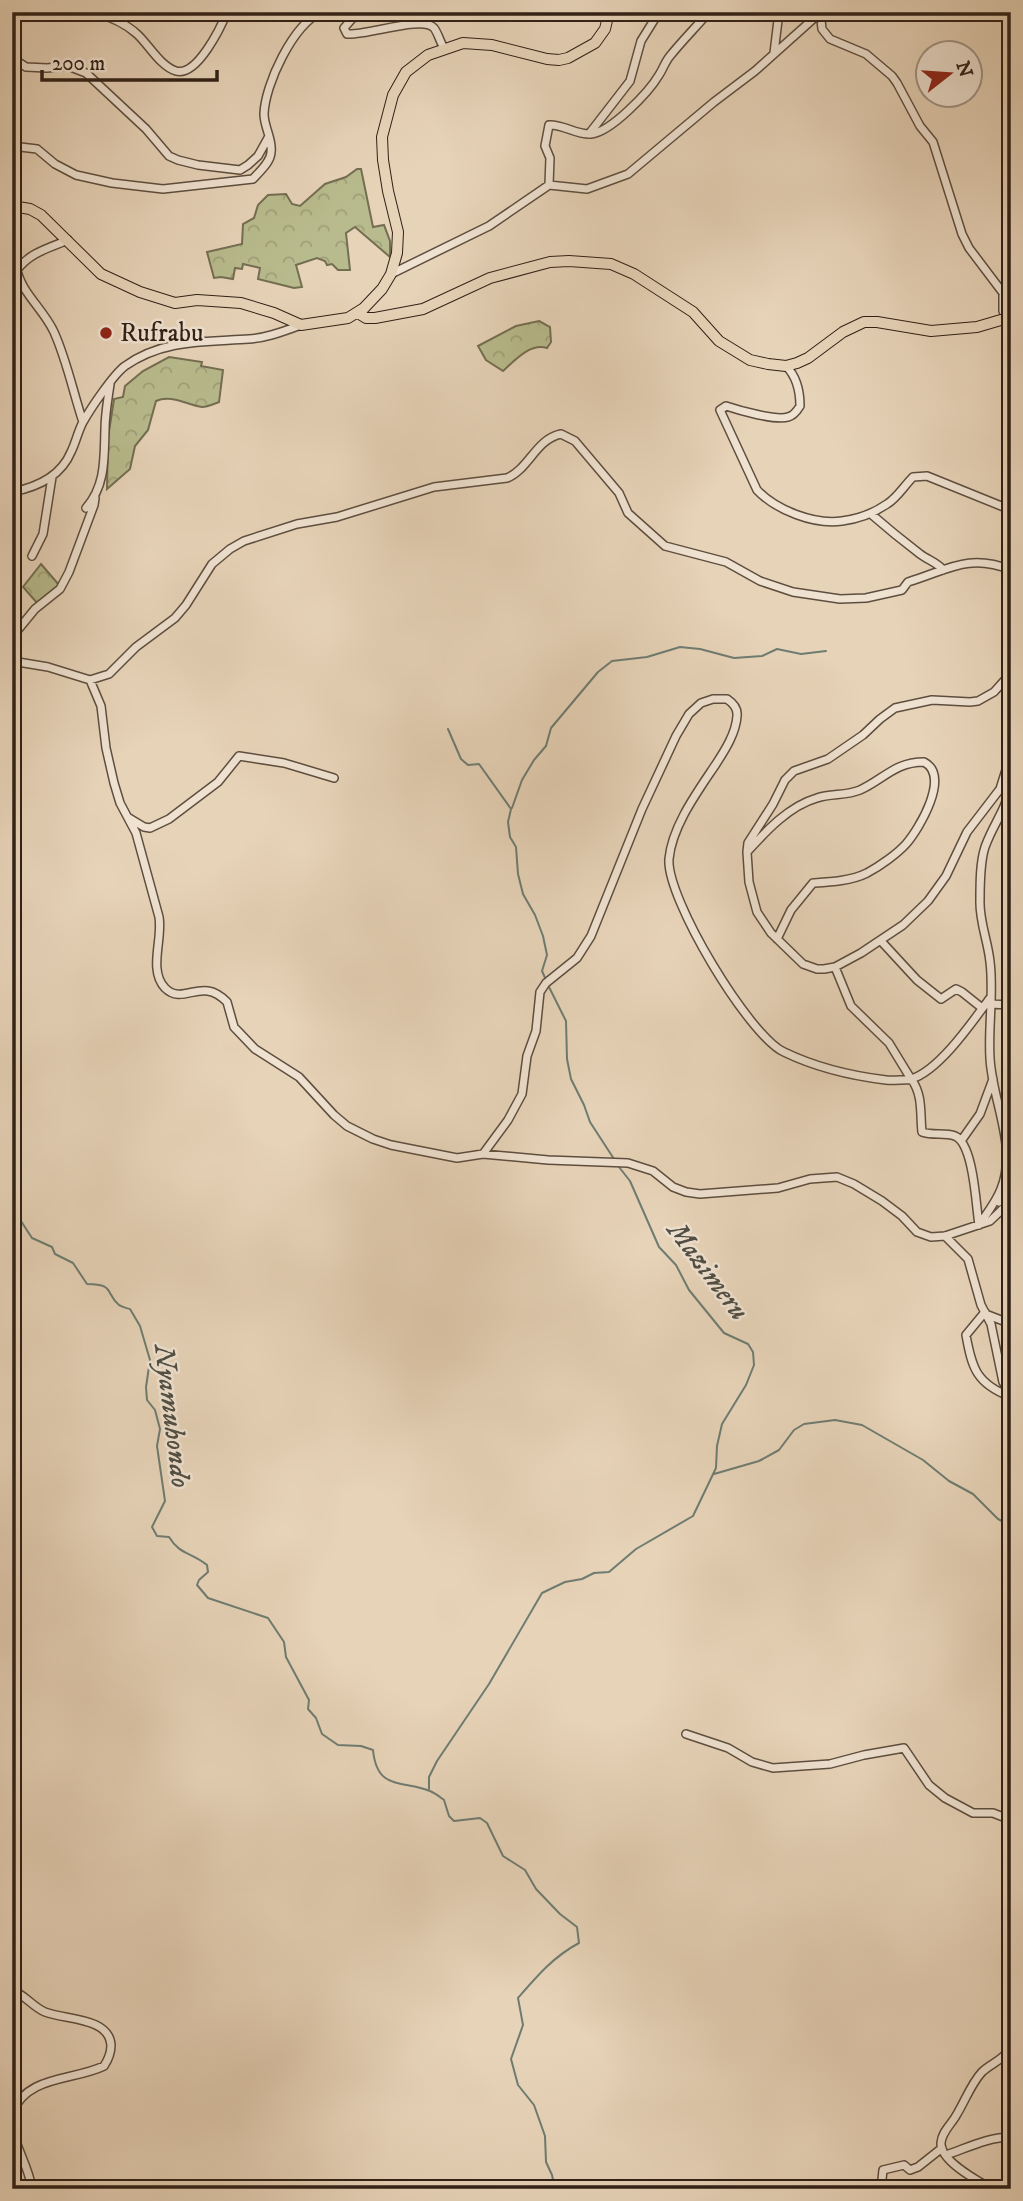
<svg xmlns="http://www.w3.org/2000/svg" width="1023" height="2201" viewBox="0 0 1023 2201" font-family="'IM FELL DW Pica',serif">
<defs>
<pattern id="forest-crowns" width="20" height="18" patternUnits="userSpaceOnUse" patternTransform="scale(1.75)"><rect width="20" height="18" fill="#b8bb8d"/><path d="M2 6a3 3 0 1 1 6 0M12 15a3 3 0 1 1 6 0" fill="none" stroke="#9fa079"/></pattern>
</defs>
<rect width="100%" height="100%" fill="#e7d3b8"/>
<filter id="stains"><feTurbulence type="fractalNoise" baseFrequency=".00286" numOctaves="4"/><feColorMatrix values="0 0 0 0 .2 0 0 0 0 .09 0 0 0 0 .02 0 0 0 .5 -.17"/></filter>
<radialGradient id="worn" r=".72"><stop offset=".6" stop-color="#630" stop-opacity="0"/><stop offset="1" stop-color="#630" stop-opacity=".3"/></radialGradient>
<path fill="url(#forest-crowns)" stroke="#746e52" stroke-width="2" d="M357 169H361L373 227 384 225 390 241V257L355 227 346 233 350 270H338L332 264 327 265 325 261 317 258 296 265 302 287 294 288 258 279 260 268 243 264 242 269 235 268 233 279 221 277 214 278 207 252 242 244 243 224 254 218 258 205 268 195 286 194 292 204 300 206 325 184 346 177Z
M539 321 550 327 551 342 547 348C530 343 515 360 503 371L486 360 478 346 516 326Z
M169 357 202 362 201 366 223 370 219 402C214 404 207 407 202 407 187 405 171 394 156 401L148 430 135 446 130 469 107 489 108 438 114 399 123 397 125 386 143 371Z
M41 564 59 585 38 604 23 587Z"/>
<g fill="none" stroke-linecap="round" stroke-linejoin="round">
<path stroke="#6e7c71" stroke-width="2" d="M448 729 461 759 468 765 479 764 511 809 508 822 510 837 516 847 518 874 523 894 535 915 543 936 547 955 542 971 546 980
M512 808 522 780 534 760 546 746 551 728 598 672 612 661 647 657 680 647 700 649 734 658 762 656 777 649 801 654 826 651
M548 985 566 1021 567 1059 571 1079 584 1105 590 1122 614 1159
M12 1217 19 1218 32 1238 52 1247 55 1254 73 1263 87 1284C115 1284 105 1293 119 1305 120 1306 129 1309 130 1309L140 1326 150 1360 146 1387 147 1400 155 1410 160 1429 157 1446 165 1501 152 1527 157 1536 169 1537C180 1555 191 1552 207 1565L208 1572 199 1580 197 1585 208 1598 268 1618 284 1642 286 1657 309 1700 308 1709 316 1718 322 1734 338 1745 361 1746 373 1750C377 1791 402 1780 430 1791 435 1793 440 1797 444 1800L449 1816 454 1821 480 1818 487 1823 503 1856 525 1870 536 1889 560 1914 577 1927 579 1943C553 1957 537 1976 518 1998L523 2025 511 2059 518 2085 534 2105 545 2136 546 2162 552 2175 555 2189
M714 1474 759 1461 779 1450 794 1430 804 1424 835 1420 862 1425 923 1460 949 1481 973 1494 998 1519 1011 1526
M429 1789V1777L437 1761 489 1684 542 1593 565 1582 582 1579 594 1573 609 1572 636 1549 693 1516 716 1468 717 1446 722 1424 746 1385 754 1365 753 1352 748 1344 724 1333 689 1290 676 1265 659 1247 630 1181 619 1167"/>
<g stroke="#5e4e3f" stroke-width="10">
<path id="minor" d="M93 12C108 16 125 23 137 34 149 45 160 66 176 71 197 77 221 27 227 12
M358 12 344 28 347 34C366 36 423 15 434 28 438 33 440 42 444 48
M816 17 821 20 822 29 830 39 866 54 892 76 897 83 920 126 933 142 962 234 969 248 1003 293V311L1011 310
M774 53 779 12
M12 58 26 67 47 68 68 66 86 73 146 129 169 156 178 160 198 165 240 170 248 165 258 156 268 138
M589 134 630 81 641 41 659 12
M12 146 37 149 55 164 76 175 112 183 163 189 253 179C259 172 271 162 271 152 273 140 264 127 264 114 265 84 293 25 321 12
M549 185 550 158 545 146 549 125C563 124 576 135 591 134 611 132 649 92 659 75 663 69 665 62 670 56 682 41 696 27 709 12
M68 240C49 248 29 253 17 270 21 292 44 310 54 332 67 361 73 392 83 422
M391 274 489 226 549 185 587 189 628 174 714 102 755 71 821 12
M786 366C797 377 800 391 800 406 797 411 793 416 788 417 776 421 738 410 726 406L720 410 757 490C776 510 814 525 842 521 858 519 874 513 887 504 897 498 904 486 913 477L927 476 1011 510
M12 492C38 487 61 476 71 452 76 442 78 431 83 422 91 408 113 375 125 366 163 339 205 342 249 339 267 338 284 331 301 325
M86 508C106 485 104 458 105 429 105 414 108 399 110 384
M871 514C887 528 903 541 920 554 928 560 938 563 943 570
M32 556 43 534 52 477
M12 637 35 609 60 589 69 572 94 505 95 498
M12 661 48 667 90 680 109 674 136 647 175 618 186 605 212 564 230 549 244 541 297 524 337 517 434 487 507 478C529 469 536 439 561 434L575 441 619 493 628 513 665 546 726 562 760 581 793 592 840 599 866 598 902 590 908 582C948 570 968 553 1011 570
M90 680 101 706 106 748 114 783 120 803 136 833 159 917C163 939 148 970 165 988 179 1002 193 988 208 991 215 992 222 997 227 1002L234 1027 255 1049 299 1077 334 1115 347 1126 373 1139 391 1145 457 1158 483 1154 548 1160 628 1163 653 1171 673 1187 686 1192 700 1194 778 1188 810 1179 837 1177 854 1184 882 1201 902 1216 917 1232 931 1237 945 1236 990 1221 1011 1201
M1010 757 1000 789 967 832 946 876 928 901 903 925 861 953 835 967 824 969H817L803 964 771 933 757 912 749 882 747 852 748 843 773 804 785 780 794 771 828 759 863 735 880 719 895 708 932 700 970 702 978 701 994 692 1011 673
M129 818 144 827 150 828 169 819 218 782 239 756 284 763 334 778
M748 851C766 831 789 806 817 798 831 793 846 796 860 790 884 779 895 762 924 762 951 776 919 829 906 844 897 854 880 866 867 873 851 881 830 882 813 883L791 910 777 939
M881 941 917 980 941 999 956 989 962 992 982 1008
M835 967 851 1006 889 1043 911 1079C939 1071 973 1021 990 998
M990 1004 1011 1005
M961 1141 980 1114 993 1079
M483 1154 508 1120 522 1094 527 1056 536 1031 540 992 546 983 577 958 591 936 642 809 676 736 689 714 701 703 713 699H727C733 703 738 708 737 716 736 733 725 750 716 764 698 791 672 826 669 859 666 898 749 1036 784 1052 815 1067 853 1076 886 1080 895 1081 905 1079 912 1080 923 1096 920 1114 922 1132 933 1136 945 1132 955 1136 974 1144 976 1207 979 1225
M999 1202 1011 1186
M979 1225C987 1213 996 1202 1001 1189 1018 1147 992 1101 990 1058 988 1027 994 993 990 962 988 941 979 921 980 900 980 883 980 862 985 847 994 822 1006 811 1011 783
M945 1236 968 1259 981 1305 991 1324 1003 1382 1011 1393
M985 1312 966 1335C972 1369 977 1384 1011 1397
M988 1315 1006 1322 1011 1327
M686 1734 728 1748 752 1762 773 1768 830 1764 864 1755 904 1748 929 1785 945 1798 973 1813H993L1011 1820
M12 1990C25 1995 33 2007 45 2012 65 2020 109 2017 111 2045 111 2053 108 2060 104 2066 73 2081 27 2075 12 2113
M12 2127C16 2149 29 2167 32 2189
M946 2155C967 2148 988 2137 1011 2137
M881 2189 883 2170 904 2165 910 2170 918 2167 942 2148
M992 2189C978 2181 940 2161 941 2143 942 2131 952 2124 957 2114 965 2101 971 2084 982 2072 992 2063 1003 2060 1011 2048"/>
</g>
<g stroke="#312117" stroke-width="12">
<path id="major" d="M12 206 30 209 41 215 101 274 140 292 175 303 197 300 241 303 274 313 301 325 348 318 364 308 382 289 391 274 397 253 398 232 388 191 383 160 382 137 393 95 406 72 428 55 463 43 492 45 547 59 559 60 568 58 595 43 605 29 609 12
M358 313 366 318H375L423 309 490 278 550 262 569 261 611 264 634 274 693 312 719 341 750 360 768 364 786 366 797 363 808 358 843 332 864 322H877L931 331 977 327 1011 317"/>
</g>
<use href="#minor" stroke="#efe2d1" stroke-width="7"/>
<use href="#major" stroke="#e7d3b8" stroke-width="10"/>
</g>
<circle fill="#8f2418" stroke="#efe2d1" stroke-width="2.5" cx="106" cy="333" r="7"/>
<g text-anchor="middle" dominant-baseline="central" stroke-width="5" stroke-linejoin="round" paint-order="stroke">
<g font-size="26" fill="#312117" stroke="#efe2d1" text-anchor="start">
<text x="120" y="333">Rufrabu</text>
</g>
<g font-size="28" font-style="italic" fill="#504e44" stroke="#efe2d1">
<text transform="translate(708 1271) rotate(53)">Mazimeru</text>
<text transform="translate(172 1416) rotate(83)">Nyamuhondo</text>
</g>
</g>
<rect width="1023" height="2201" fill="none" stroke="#e7d3b8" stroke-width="42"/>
<rect x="14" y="14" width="995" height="2173" fill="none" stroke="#312117" stroke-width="3.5"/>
<rect x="21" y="21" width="981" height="2159" fill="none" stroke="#312117" stroke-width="2"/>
<g transform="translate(949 74) rotate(73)"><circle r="33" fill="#efe2d1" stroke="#a39587" stroke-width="2"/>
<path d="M0-5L12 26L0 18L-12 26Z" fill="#8f2418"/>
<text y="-10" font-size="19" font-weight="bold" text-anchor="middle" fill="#312117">N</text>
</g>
<path d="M42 70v10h175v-10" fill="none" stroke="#312117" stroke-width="3.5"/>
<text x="52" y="70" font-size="21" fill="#312117" stroke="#efe2d1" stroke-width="5" paint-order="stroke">200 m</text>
<rect width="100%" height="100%" filter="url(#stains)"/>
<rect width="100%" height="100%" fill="url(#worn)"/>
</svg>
